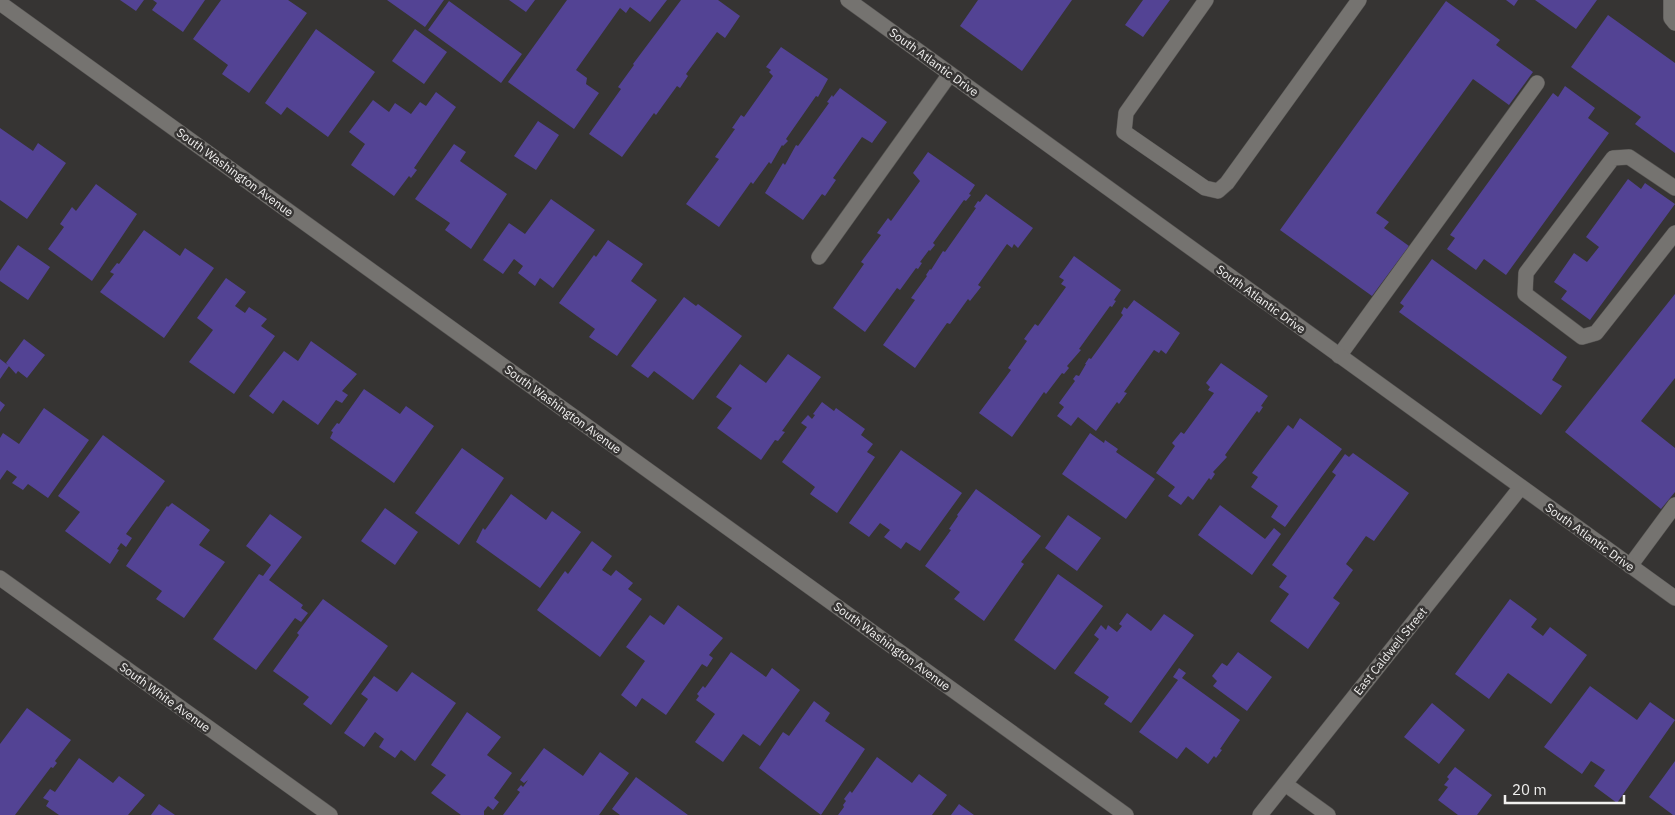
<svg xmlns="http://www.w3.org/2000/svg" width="1675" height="815" viewBox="0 0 1675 815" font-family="'IBM Plex Sans',sans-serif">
<rect width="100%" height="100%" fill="#363433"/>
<path fill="#534394" d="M120 0H144L136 11Z
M153 0H205L183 32 152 10 157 3Z
M221 0H288L307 13 249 93 222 74 228 65 193 39Z
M387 0H444L425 27Z
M509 0H535L526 12Z
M567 0H667L650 22 630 7 626 13 620 8 576 70 587 78 586 84 599 93 574 129 508 82Z
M681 0H718L740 16 725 38 717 32 686 74 688 76 680 88 677 86 656 115 654 113 622 157 589 134 621 89 618 87 634 65 633 64Z
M978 0H1072L1022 71 960 26Z
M1143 0H1170L1143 37 1125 25Z
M1506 0H1518L1514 6Z
M1535 0H1597L1576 29Z
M449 1 522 54 501 83 428 30Z
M1446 1 1500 40 1496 45 1533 72 1509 105 1473 79 1376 213 1389 222 1384 228 1409 246 1372 296 1280 230Z
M1608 15 1675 63V153L1635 124 1641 117 1571 67Z
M316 29 375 72 328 137 287 107 281 115 265 103Z
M415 29 447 52 424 84 392 61Z
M781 47 828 79 818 97 816 96 786 139 788 141 783 146 782 145 771 164 769 162 753 184 751 182 719 227 686 204 719 159 715 157 735 129 732 128 741 115 744 117 773 76 769 72 771 70 766 67Z
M1565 86 1595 108 1588 118 1609 133 1506 275 1484 259 1476 270 1447 249 1455 238 1450 235 1553 93 1558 97Z
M840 88 887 122 872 143 862 137 833 178 836 180 825 196 822 194 803 220 765 193 783 163 785 165 796 145 798 146 829 103 827 102 832 95 833 97Z
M436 92 456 107 414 168 417 170 411 178 409 176 394 196 351 165 365 144 349 132 373 100 389 112 395 103 411 114 420 102 426 106Z
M538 121 559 135 536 170 514 156Z
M0 128 33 151 38 143 66 163 27 219 0 200Z
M454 144 466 152 460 161 507 194 471 249 445 230 450 223 415 199Z
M928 152 975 185 969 194 971 195 966 201 964 200 933 243 935 245 930 251 929 250 920 262 922 263 918 269 916 268 900 290 897 288 865 332 833 308 864 264 861 262 881 235 877 233 888 218 891 221 920 181 913 173Z
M1628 179 1641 189 1645 183 1675 204 1590 320 1561 299 1567 291 1554 282 1574 253 1587 262 1599 247 1586 237Z
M96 184 137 214 92 281 48 249 64 227 60 224 72 207 76 211Z
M986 194 1033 228 1018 248 1014 244 1012 248 1007 244 978 285 981 287 970 301 968 299 950 324 947 323 915 368 883 345 915 300 911 298 927 276 926 275 930 269 931 270 943 251 945 252 976 208 974 207 978 201 980 202Z
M551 199 595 230 553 288 540 278 535 286 518 273 523 266 514 259 503 274 483 260 509 223 525 234Z
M144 230 180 256 185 248 214 268 164 338 100 292 114 274 110 272 117 263 119 264Z
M608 240 643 264 631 281 657 300 617 356 589 337 595 329 559 303 594 255 596 257Z
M18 245 50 267 28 300 0 281V271Z
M1074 256 1121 290 1114 300 1116 301 1112 307 1110 306 1079 349 1081 350 1067 366 1069 368 1064 374 1062 373 1046 394 1044 392 1012 437 979 413 1011 370 1008 368 1027 341 1024 339 1035 324 1038 326 1066 287 1061 284 1064 280 1059 277Z
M1432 259 1567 357 1552 380 1562 386 1541 415 1399 312 1404 306 1400 303Z
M226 278 246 292 235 306 245 313 249 307 267 319 261 326 275 336 234 394 189 362 213 330 197 318Z
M1675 294V378L1641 421 1675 448V492L1661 509 1565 432Z
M684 297 696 306 698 304 742 336 693 400 654 371 648 378 631 366Z
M1134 300 1180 333 1166 354 1161 350 1159 353 1154 350 1124 392 1127 393 1119 404 1117 402 1096 431 1078 417 1071 426 1057 416 1064 407 1059 403 1075 381 1073 379 1076 375 1079 376 1086 364H1085L1089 358 1091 359 1123 315 1121 313 1124 307 1127 309Z
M24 339 45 355 27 378 18 371 16 374 6 363Z
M311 341 357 374 342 391 348 395 342 403 336 400 318 425 283 400 273 414 249 396 284 351 298 361Z
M788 354 821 377 782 431 785 432 778 441 775 440 761 460 717 428 732 408 716 397 740 364 766 383Z
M0 359 9 366 0 379Z
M1221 363 1268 396 1261 406 1263 407 1259 413 1257 411 1225 455 1227 457 1213 472 1215 474 1211 480 1209 478 1193 500 1188 496 1181 505 1168 496 1175 487 1156 473 1175 446 1172 443 1181 432 1184 434 1214 393 1208 390 1210 387 1206 383Z
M364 389 400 414 406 406 434 426 394 483 330 438 333 432 331 431 337 423 339 424Z
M0 401 5 405 0 412Z
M822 402 834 411 836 408 865 429 861 435 873 444 867 452 875 457 837 513 810 494 815 487 782 462 807 427 801 423 808 415 812 419 815 415 813 414Z
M44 408 89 440 48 498 28 484 23 490 12 483 17 477 7 470 0 480V438L3 433 19 444Z
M1300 418 1342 449 1285 527 1271 517 1278 506 1251 487 1258 477 1252 473 1288 425 1293 429Z
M1090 433 1104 443 1105 440 1118 449 1116 452 1155 479 1126 519 1062 474Z
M103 435 165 481 126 534 132 538 126 547 121 543 117 549 119 550 110 564 65 531 80 512 58 496Z
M462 448 504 478 459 545 415 513Z
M901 450 962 493 920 551 906 542 901 549 884 537 890 530 880 523 869 537 849 523Z
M1353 453 1409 493 1374 541 1366 536 1346 564 1353 570 1333 598 1340 603 1308 649 1270 621 1289 594 1279 587 1287 576 1272 565 1336 475 1332 472 1345 454 1349 457Z
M976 489 1041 536 1021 562 1024 564 984 621 954 599 960 592 925 566 951 530 949 529 958 516 957 515Z
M511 494 546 520 552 511 581 532 540 588 476 542 483 528 485 530Z
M172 503 210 530 199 545 225 562 184 618 156 599 162 591 126 566 167 506 168 507Z
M1220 505 1265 539 1274 528 1281 534 1252 575 1198 535Z
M385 508 418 532 395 565 361 541Z
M270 514 302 537 269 580 303 605 301 608 308 613 301 622 295 618 256 670 213 639 259 574 263 576 271 565 246 546Z
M1068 515 1101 538 1077 571 1045 548Z
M592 541 612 556 602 570 611 576 616 570 633 583 628 589 642 599 600 657 537 610 565 571 568 574Z
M1058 574 1103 606 1055 670 1014 640Z
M323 599 388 646 331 725 303 704 309 697 273 671 299 635 297 633Z
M1510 599 1537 619 1531 627 1543 636 1550 627 1587 655 1551 704 1508 673 1489 699 1455 674Z
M678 605 723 638 709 655 713 658 707 667 702 664 666 715 642 698 636 707 621 695 645 661 626 647 650 615 664 625Z
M1127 613 1151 631 1164 614 1194 635 1131 723 1104 704 1109 697 1074 673 1099 639 1094 635 1101 625 1106 630 1108 625 1117 632 1122 626 1119 624Z
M731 652 766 677 772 668 800 690 760 746 743 734 723 762 695 742 715 714 696 700 699 696 697 694 703 686 705 688Z
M1238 652 1272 677 1247 711 1213 686 1217 681 1212 676 1222 663 1227 666Z
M1179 668 1186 673 1182 678 1240 720 1220 749 1222 750 1216 758 1214 756 1208 764 1186 747 1177 759 1139 732 1178 680 1173 677Z
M412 672 456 703 415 761 401 750 395 758 379 747 384 739 375 732 364 747 344 733 368 699 361 694 374 676 397 692Z
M1590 686 1637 720 1650 702 1675 720 1617 803 1594 786 1605 770 1591 761 1582 774 1544 747Z
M814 701 830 713 825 721 865 749 821 815 759 768 783 732 789 736Z
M1432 703 1465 730 1439 764 1404 737Z
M27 708 71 740 55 761 57 763 53 768 51 767 15 815H0V744Z
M467 712 501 737 487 755 512 773 494 798 499 802 493 810 488 806 484 811V815H461L431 793 446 775 431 765Z
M544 748 583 776 600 752 629 773 599 815H503L520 792 517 790 521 785 523 787 528 780 524 783 520 780Z
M877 757 912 783 919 774 947 795 932 815H838L844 807 843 805 846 801 844 799 850 791 852 793Z
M79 758 113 783 119 776 145 795 128 815H59L46 806 49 801 43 798 50 789 55 792Z
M1675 761V815H1673L1649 797Z
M1455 767 1492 795 1477 815H1458L1438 800 1448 787 1444 785 1449 779 1447 777Z
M636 777 688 815H620L612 809Z
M159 804 175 815H151Z
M959 804 974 815H951Z"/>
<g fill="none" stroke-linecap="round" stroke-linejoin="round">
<g stroke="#555351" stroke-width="16">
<path id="lane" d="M1206 0 1126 113 1124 132 1205 188 1218 191 1227 183 1359 0
M1671 0V18L1675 23
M1675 188 1629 157 1613 158 1526 273 1525 294 1582 337 1596 333 1675 233
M819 257 950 74
M1339 356 1537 83
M1630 566 1675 505
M1285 784 1328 815"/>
</g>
<g stroke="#555351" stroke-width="16">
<path id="street" d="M848 0 1675 598
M0 3 1126 815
M0 578 330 815
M1260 815 1521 487"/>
</g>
<use href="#lane" stroke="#757370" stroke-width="15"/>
<use href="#street" stroke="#757370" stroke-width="15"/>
</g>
<g text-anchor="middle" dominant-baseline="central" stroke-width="5" stroke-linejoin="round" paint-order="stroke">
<g font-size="12" fill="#f1f0ef" stroke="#363433">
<text transform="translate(934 62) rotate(36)">South Atlantic Drive</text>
<text transform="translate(235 172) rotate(36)">South Washington Avenue</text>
<text transform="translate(1261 299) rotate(36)">South Atlantic Drive</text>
<text transform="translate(563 409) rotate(36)">South Washington Avenue</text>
<text transform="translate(1590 537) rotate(36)">South Atlantic Drive</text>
<text transform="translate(892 646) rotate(36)">South Washington Avenue</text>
<text transform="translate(1390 651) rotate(-51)">East Caldwell Street</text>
<text transform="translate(165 697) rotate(36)">South White Avenue</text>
</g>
</g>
<path d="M1505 795v8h119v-8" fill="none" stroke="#f1f0ef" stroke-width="2.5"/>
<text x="1512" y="795" font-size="15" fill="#f1f0ef" stroke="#363433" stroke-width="4" paint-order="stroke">20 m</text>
</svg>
